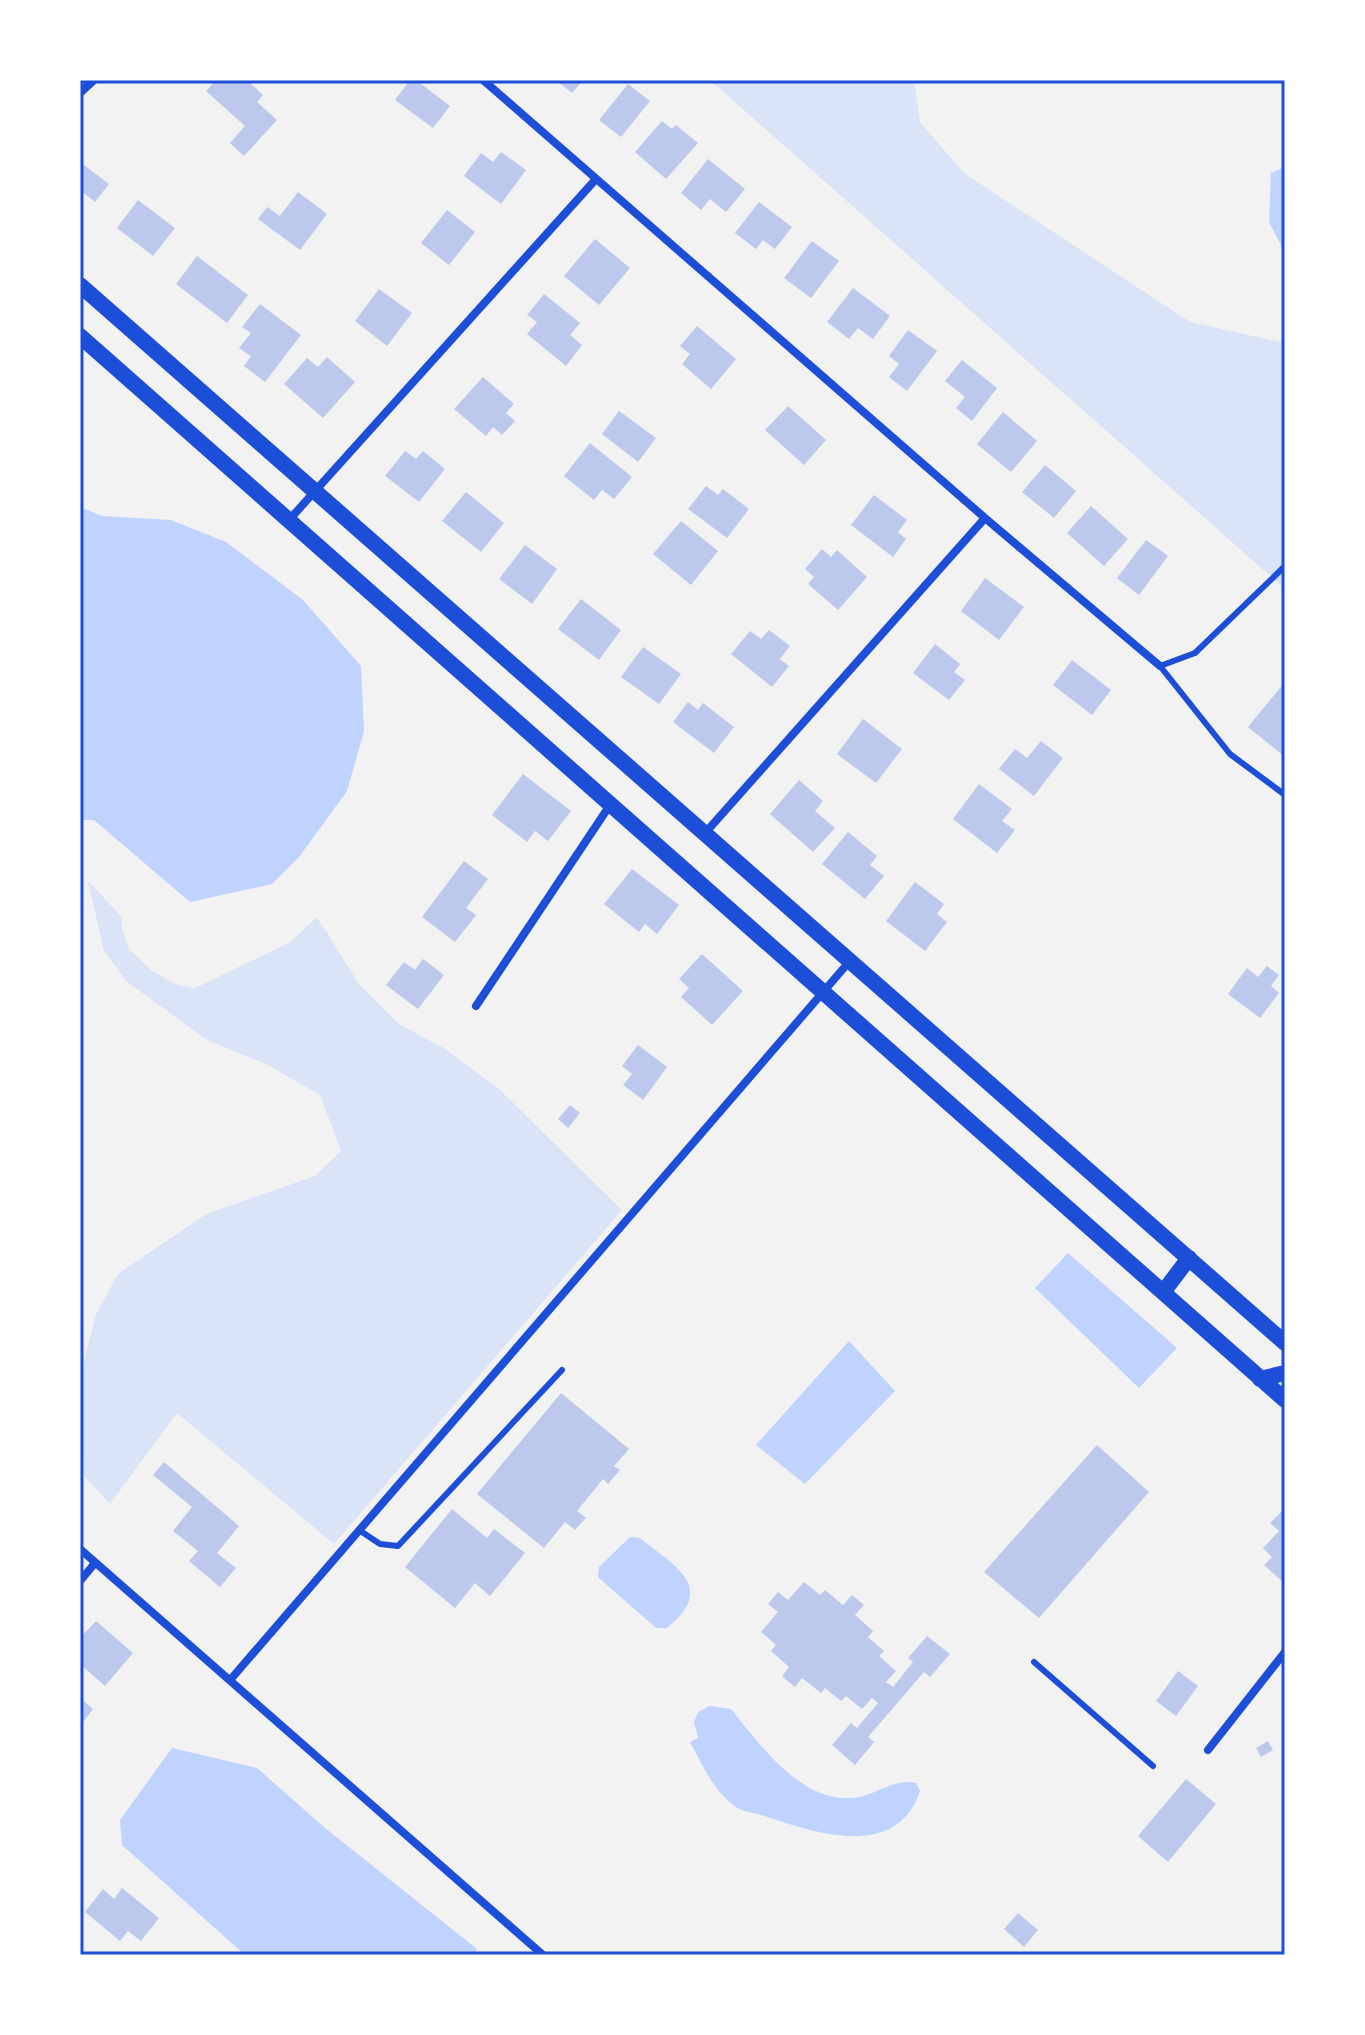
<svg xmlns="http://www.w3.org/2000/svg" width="1365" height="2035" viewBox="0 0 1365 2035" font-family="'Nunito Sans',sans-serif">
<rect width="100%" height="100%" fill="#f2f2f2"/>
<path fill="#dbe4f7" d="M710 80H914L920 122 964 173 1190 322 1285 343V589Z
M88 881 122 917V929L129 949 151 970 175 984 195 988 289 943 317 917 359 984 399 1024 445 1049 499 1089 622 1210 334 1544 177 1413 110 1504 84 1476 80 1401 83 1365 96 1314 118 1274 206 1214 315 1176 341 1151 320 1095 268 1065 207 1040 126 981 104 951Z"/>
<path fill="#bfd3fe" d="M1285 167V253L1269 222 1271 173Z
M80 507 102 516 171 520 226 542 303 600 361 666 364 731 347 791 299 857 272 884 190 902 94 820H80Z
M1068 1253 1177 1348 1139 1388 1035 1288Z
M849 1341 895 1391 805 1484 756 1445Z
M630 1537 640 1538C676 1567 717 1587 667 1628H656L598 1577 599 1567Z
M710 1706 731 1709C761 1746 807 1811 863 1796 880 1791 899 1778 916 1783L920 1791C897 1861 814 1833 765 1816 756 1813 743 1812 736 1807 714 1792 702 1764 690 1742L698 1738 694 1722 698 1712Z
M172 1748 257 1768 325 1828 477 1949 474 1955H245L122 1845 120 1820Z"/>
<path fill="#bdc9ec" d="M216 80H253L250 83 263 95 257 102 277 120 244 156 230 143 245 126 206 91Z
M410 80H416L450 106 433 128 395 100Z
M556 80H583L572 93Z
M628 84 650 101 621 137 599 120Z
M662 121 672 129 676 125 698 143 666 179 635 152Z
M501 152 526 170 501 204 464 176 481 153 493 162Z
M708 159 745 189 726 212 710 199 701 210 681 193Z
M80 162 109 184 95 202 80 190Z
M298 192 327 214 300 250 258 219 267 207 280 216Z
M138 200 175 228 153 256 117 228Z
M759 202 792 227 775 249 763 240 756 249 735 233Z
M447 210 475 232 449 265 421 243Z
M595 239 630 268 599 305 564 276Z
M812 241 839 261 811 298 784 278Z
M197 256 248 295 227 323 176 284Z
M853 288 890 316 873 339 858 328 849 339 827 322Z
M379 289 412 313 387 346 355 321Z
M544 294 580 323 570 335 582 345 566 366 527 334 537 322 527 315Z
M260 304 301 335 265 382 244 366 251 356 239 348 251 333 242 327Z
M697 326 736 359 711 389 682 364 690 354 680 346Z
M908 330 937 351 907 391 889 377 899 364 889 356Z
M327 357 355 382 323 418 284 384 307 358 318 367Z
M962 360 997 388 972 421 956 408 965 397 945 381Z
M483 377 514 404 506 413 515 421 502 435 493 427 486 436 454 409Z
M788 406 826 440 804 465 765 430Z
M619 411 656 438 638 462 602 434Z
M1003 412 1037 441 1011 472 977 444Z
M590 443 632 477 614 499 602 490 594 500 564 476Z
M405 451 416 459 423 451 445 469 419 502 385 476Z
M1045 465 1076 491 1054 518 1022 492Z
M706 486 718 495 723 489 749 509 727 538 688 509Z
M466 492 504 523 481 552 442 521Z
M874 495 907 520 898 532 906 539 893 557 851 525Z
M1091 506 1128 539 1104 566 1067 533Z
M681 521 718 551 691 585 653 554Z
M1146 540 1168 556 1139 595 1117 578Z
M525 545 557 569 532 604 499 579Z
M822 549 831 557 837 550 867 577 838 610 808 584 814 577 805 569Z
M985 578 1024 607 999 640 961 611Z
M581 599 621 630 599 660 558 629Z
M769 630 790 646 780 659 789 666 772 687 731 654 750 631 761 639Z
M935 644 960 664 954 672 965 680 949 700 913 673Z
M643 647 681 674 659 704 621 677Z
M1072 660 1111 690 1092 715 1053 685Z
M1285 682V757L1248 727Z
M688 702 698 710 703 703 734 727 714 753 673 722Z
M863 719 902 749 876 783 837 754Z
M1041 741 1063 758 1034 796 999 769 1015 749 1027 758Z
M523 774 571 811 548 841 535 831 527 842 492 815Z
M799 780 823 801 815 811 835 828 813 852 770 814Z
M979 784 1012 809 1002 821 1015 830 997 853 953 819Z
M848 832 877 856 870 865 884 876 865 899 822 864Z
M464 861 488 879 466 908 476 915 455 942 422 917Z
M632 869 679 905 657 934 645 924 639 932 604 904Z
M915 882 944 904 937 914 947 922 925 951 886 921Z
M702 954 743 991 712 1025 681 997 689 988 679 979Z
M423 959 444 975 418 1009 386 985 404 962 415 970Z
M1267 966 1279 975 1271 986 1279 993 1260 1018 1228 994 1247 968 1258 977Z
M638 1045 667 1067 643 1100 623 1085 632 1074 622 1066Z
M570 1105 580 1113 568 1128 558 1119Z
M561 1393 629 1449 614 1466 620 1470 608 1484 603 1479 577 1511 586 1518 575 1530 565 1522 544 1548 477 1494Z
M1097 1445 1149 1492 1039 1618 984 1572Z
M164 1462 239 1526 217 1553 236 1568 220 1587 189 1561 198 1551 173 1531 192 1507 153 1475Z
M1285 1508V1584L1264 1565 1272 1557 1263 1548 1279 1531 1270 1523Z
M452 1509 487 1538 494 1529 525 1553 490 1596 475 1583 455 1608 405 1567Z
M804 1582 820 1595 825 1590 843 1605 852 1595 864 1605 855 1615 873 1631 868 1637 884 1651 879 1656 896 1671 886 1682 893 1687 913 1662 908 1658 927 1636 950 1654 930 1677 924 1672 868 1737 874 1742 855 1765 832 1745 851 1723 857 1728 878 1703 872 1698 862 1709 846 1696 841 1701 825 1688 821 1693 802 1678 795 1687 782 1676 789 1667 771 1651 776 1645 761 1632 778 1612 768 1604 778 1592 788 1600Z
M96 1621 133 1653 105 1686 80 1664V1638Z
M1178 1671 1198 1686 1176 1716 1156 1701Z
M80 1698 93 1709 80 1726Z
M1268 1741 1273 1750 1261 1757 1256 1748Z
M1186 1779 1216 1804 1168 1862 1138 1836Z
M122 1888 159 1918 141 1941 128 1931 120 1941 85 1912 103 1889 114 1899Z
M1018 1913 1038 1930 1024 1947 1004 1929Z"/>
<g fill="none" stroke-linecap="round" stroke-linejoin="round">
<path stroke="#1d4ed8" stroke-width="6" d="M1285 566 1195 653 1160 666 1230 754 1285 795
M359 1530 380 1544 398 1546 562 1370
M1034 1662 1153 1766"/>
<path stroke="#1d4ed8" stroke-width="8" d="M483 80 985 518 1160 666
M80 93 94 80
M289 520 596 179
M706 832 985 518
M476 1006 610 805
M80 1549 543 1955
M80 1581 95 1563
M231 1679 849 962
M1208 1750 1285 1652"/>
<path stroke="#1d4ed8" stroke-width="16" d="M80 285 1285 1343
M80 336 1285 1400
M1164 1291 1189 1258
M1260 1379 1285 1373"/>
</g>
<rect width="1365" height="2035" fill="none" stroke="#ffffff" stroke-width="164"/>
<rect x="82" y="82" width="1201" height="1871" fill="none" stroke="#1d4ed8" stroke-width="3"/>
</svg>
